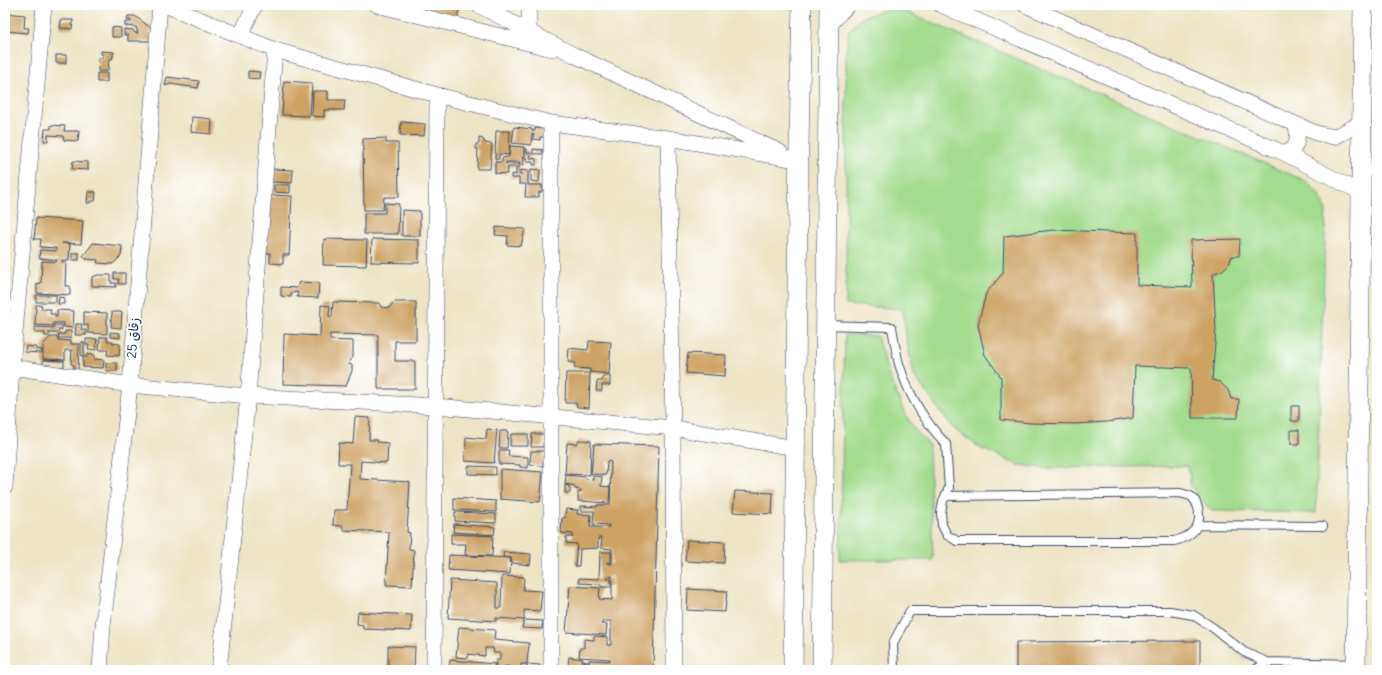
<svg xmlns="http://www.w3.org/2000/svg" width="1382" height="675" viewBox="0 0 1382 675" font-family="Delius,'Playpen Sans Arabic',sans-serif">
<rect width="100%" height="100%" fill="#fff"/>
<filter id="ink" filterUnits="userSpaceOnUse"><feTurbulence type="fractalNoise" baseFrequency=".025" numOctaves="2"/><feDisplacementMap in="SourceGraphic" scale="8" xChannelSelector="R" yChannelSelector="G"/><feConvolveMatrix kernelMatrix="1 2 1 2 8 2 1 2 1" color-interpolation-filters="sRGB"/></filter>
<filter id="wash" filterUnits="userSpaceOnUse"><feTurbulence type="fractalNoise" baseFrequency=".012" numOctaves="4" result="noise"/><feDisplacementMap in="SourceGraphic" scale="16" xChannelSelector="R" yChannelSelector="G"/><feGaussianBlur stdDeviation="0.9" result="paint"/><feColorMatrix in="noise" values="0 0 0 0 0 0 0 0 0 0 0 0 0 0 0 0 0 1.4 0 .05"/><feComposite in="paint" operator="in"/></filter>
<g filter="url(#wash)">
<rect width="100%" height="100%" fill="#ede4c5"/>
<path fill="#a3dc8e" stroke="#5f8676" d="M883 10 904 11 1306 181 1317 192 1326 208 1316 513 1211 511 1191 486 1188 466 1042 468 1018 465 980 448 953 428 914 376 906 336 903 309 846 305V56L849 31 862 17Z
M845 335 877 336 888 373 904 412 914 429 929 445 933 560H840Z"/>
<g id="blocks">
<path fill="#cda264" d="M411 5H460L457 19Z
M5 13 25 15 24 28H29L28 33 5 31Z
M128 16H135L151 28V41H128V35H124V29L133 30 135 33H138L136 27 125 26V22H131V20H127Z
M61 20H73L72 29 60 28Z
M112 27 121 28V37H112Z
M101 51 114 52 112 59H109L108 71H98L99 58H103V54H101Z
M56 55H66V63H56Z
M248 71 260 72 259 79 248 78Z
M97 73H107V82H97Z
M167 77 199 81 198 88 170 84 165 86Z
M284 81 312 83 310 116 282 115Z
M313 91H328V100H345L344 110H324V117L312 116Z
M192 117 212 119 211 134 191 132Z
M401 122 425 124 424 136 400 135Z
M51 125 65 126 64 131H79L78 141 64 140 63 136 48 135V141H44L45 129H51Z
M514 127 532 129V131H535V128L545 129V137H540V140L533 139 534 135 532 134 531 145 512 143Z
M496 131H510L509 155 499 154V159H495Z
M386 138V143H398L399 197H384L383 210H364L363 139Z
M479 138 483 139 485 143 492 144 490 169H477L478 149H476V144H479Z
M510 146 524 147 523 165H520V162H506V164H519V175H521V170L528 171V185H542V192H539V197H525L526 184H519V178H511V174L516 175V167H508L507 174 495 173V162H502V158L509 157Z
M525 149H527V153H531L530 158 536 159V165H533V162H527V158L525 159Z
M533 149 543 150V154H533Z
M73 161 88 162V170L72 169Z
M272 169 293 170 292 183 272 182Z
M531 169 540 170 539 182 531 181Z
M274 185H290V193L274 192Z
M88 192H96L95 201H90V203H87Z
M268 195 292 196 289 255H283V264L270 263V253H265Z
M385 203 399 204 398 234H364V213H385Z
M402 210 420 211V236H402Z
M36 218 83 221 81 244 62 243 70 244 69 260H62V262H66L65 286H70V295L37 293V284L41 283 42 261 56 262 57 260 39 258 40 250 56 251V248L40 247 41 239H34Z
M496 227 525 229 521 246 507 245 508 236 495 235Z
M1053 230 1137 233V285L1192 287 1191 240 1240 239 1239 256H1232L1229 264 1223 270 1213 274 1216 330 1212 380 1220 382 1228 390 1231 399H1239L1238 418H1192L1191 368 1135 366 1133 418 1107 422 1075 424 1031 423 1001 420V377L985 355 978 325 986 293 1003 273 1004 236Z
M324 239 367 240 366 266 323 265Z
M372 239 419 240V263L371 262Z
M93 243 122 246 121 256 113 264 97 263 98 260 86 259 83 256Z
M72 253H79V260H72Z
M114 273H125V284H118L119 279H114Z
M98 275H111V283H116V287L92 286V277Z
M299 282 319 283 318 298 297 297 298 292 291 293V297L281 296V287L297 288Z
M36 295H56V302H36Z
M59 297 64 298V304H58Z
M333 302 379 303 381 307 389 308 394 302H416V341H395V361H415V389H378V335L330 334V340L353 341V357L348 364 352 365V371L346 386 283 384 284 334 320 336 321 305 330 306 329 316 332 317Z
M36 305H42L41 309H51L50 314H55V317H57V310L74 311 73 328 64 327V323H53V326L35 325Z
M84 312 107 313V334L88 333V325H84Z
M112 312H122L121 328 111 327Z
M76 324H82L81 329 86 330V335H75Z
M54 325H62V330H59L58 333H49V336H45V333H35V327L54 328Z
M65 331H71V338H58L59 334H65Z
M110 332 120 333V338L110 337Z
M50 337H57L58 340 71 341V344H79L78 371 74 370V365L71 364 72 350H65V360L43 359V345Z
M100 337H107V341H112L113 343 120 344 119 356 107 355 108 350H99Z
M86 339H97L96 350 88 349 89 345H86Z
M589 341 611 342 609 374 590 372V369L574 368 575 363 568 362 569 348 588 350Z
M81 342H84V356H81Z
M26 346 36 347V349L42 350V353L25 352Z
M688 353 726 355 725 376 686 373Z
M87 354 94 355V359L104 360 103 368 83 367V357H87Z
M43 360 64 361V367L43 366Z
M106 363H117V371H106Z
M566 373H590L589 408 577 407 576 403H565Z
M603 376H610V385H602V391H596L597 381H602Z
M1291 406H1299V421H1291Z
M355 417 370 418 369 440H377V442L388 443 387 463 361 461 360 479 410 482 407 532 410 533 409 549 414 550 412 586 386 585 389 532 343 530V526L333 525 334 510H347L350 464H338L339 443 353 444Z
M487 429 497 430 494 463 465 461 466 437 486 439Z
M1291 430H1299V444H1291Z
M500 431H508L507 448H499Z
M511 434H528V446H510Z
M532 434H544L543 447H531Z
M579 440 591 441 590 475 565 474 567 443 576 444Z
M594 444 659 446 653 670H609L589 668V660L610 661V659L579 657 580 648H584V639L594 640V636L607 637V645H611V621H603L601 624H607L606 635 566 632 570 586 600 588 599 599 612 600V576L607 577V579H611V587H601V584L579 583V578L599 579 600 552H611V562H607V563L612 564V549L601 548 602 538H598V548L580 549 579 566H575L577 544 566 543V537H573V534L561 533 562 518H565L566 509 578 510 577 514 591 515 590 527H609V525L593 524 594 511H581V506L597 507V505H610L611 462 607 461 606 475 591 474Z
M499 450H509L508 456 528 457V468L520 467V465L499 464Z
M531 451H544L543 466 530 465Z
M468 466 496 467V475L468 474Z
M500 469 543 472 540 502 500 499Z
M566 475 585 477 586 479 593 480V476L602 477 601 486 610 487 609 503 578 501V492H581V490L575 489V486L565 484Z
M565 485 569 486V488H570V493H565Z
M735 491 773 493 772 514 733 512Z
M454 498 496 501V512L454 510Z
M455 512 496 514V523L455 521Z
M454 524 495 527 494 535 453 532Z
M451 534 493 536 492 556 465 555 466 544H451Z
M687 540 725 542 724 563 685 561Z
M504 552 531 554 530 565 512 563 511 558 510 574 448 570 449 555 511 558 503 557Z
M502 576 524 577 523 590 542 591 540 611 524 610V620L496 618V621L448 618 450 580 497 583V608H501Z
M688 589 727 591 725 612 687 610Z
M358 612 412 615 411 631 363 629V625L357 624Z
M524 620 543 621 542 629 522 628Z
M459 627 495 630 494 640 529 643 527 664H521V670H511V667L505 666V668H509V670H496V660H500V653H494L493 648H485V656L468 654V658L456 657Z
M1200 641V670H1016V642Z
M388 646 415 647 414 670H388Z
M569 657 583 659 582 661 588 662 587 670H573V667L568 666Z
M450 660 495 664 494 670H449Z
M527 664 540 665V670H527Z"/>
</g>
</g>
<g filter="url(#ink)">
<use href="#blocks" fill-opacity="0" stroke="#3a4a6d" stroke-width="1"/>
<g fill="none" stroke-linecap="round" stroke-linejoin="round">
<g stroke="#3a4a6d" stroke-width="10">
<path id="service" d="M825 325 892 327C894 339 896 352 899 364 908 393 925 422 946 444L949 488 943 501 941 513 942 525 947 535 957 541H1174C1191 537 1203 527 1198 508 1197 504 1195 500 1192 497 1189 495 1183 494 1180 493L946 496
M1198 525 1323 526
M894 670 893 643 910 611H1170L1193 615 1212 627 1244 652 1267 662 1356 664
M1255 670 1267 662"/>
</g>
<g stroke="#3a4a6d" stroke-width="16">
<path id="minor" d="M165 5 275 50 437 95 551 123 668 138 797 160
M377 5 552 49
M478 5 574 55 780 152
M941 5 1284 153 1360 192
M1025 5 1316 133 1334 137 1350 129 1361 122
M828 27 840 13 848 5
M529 31V5
M240 36 255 5
M668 138 673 428 674 670
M1284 153C1286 152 1291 151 1293 149 1299 142 1298 131 1295 124
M5 366 130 385 248 396 436 406 673 428 796 448
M5 487 12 367 44 5
M100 670 103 626 130 385 160 5
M219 670 248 396 275 50
M434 670 437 95
M551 670V123"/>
</g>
<g stroke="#3a4a6d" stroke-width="20">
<path id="tertiary" d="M793 670C796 448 796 227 802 5
M822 670 829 5
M1356 670 1363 5"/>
</g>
<use href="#service" stroke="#fff" stroke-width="8"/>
<use href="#minor" stroke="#fff" stroke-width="15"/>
<use href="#tertiary" stroke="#fff" stroke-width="19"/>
</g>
</g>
<g text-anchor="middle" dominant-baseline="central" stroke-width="3" stroke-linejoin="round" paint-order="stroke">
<g font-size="13" fill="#1b2f5e" stroke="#fff">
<text transform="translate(133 338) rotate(-85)">زقاق 25</text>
</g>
</g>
<rect width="1382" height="675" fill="none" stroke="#fff" stroke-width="20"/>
</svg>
